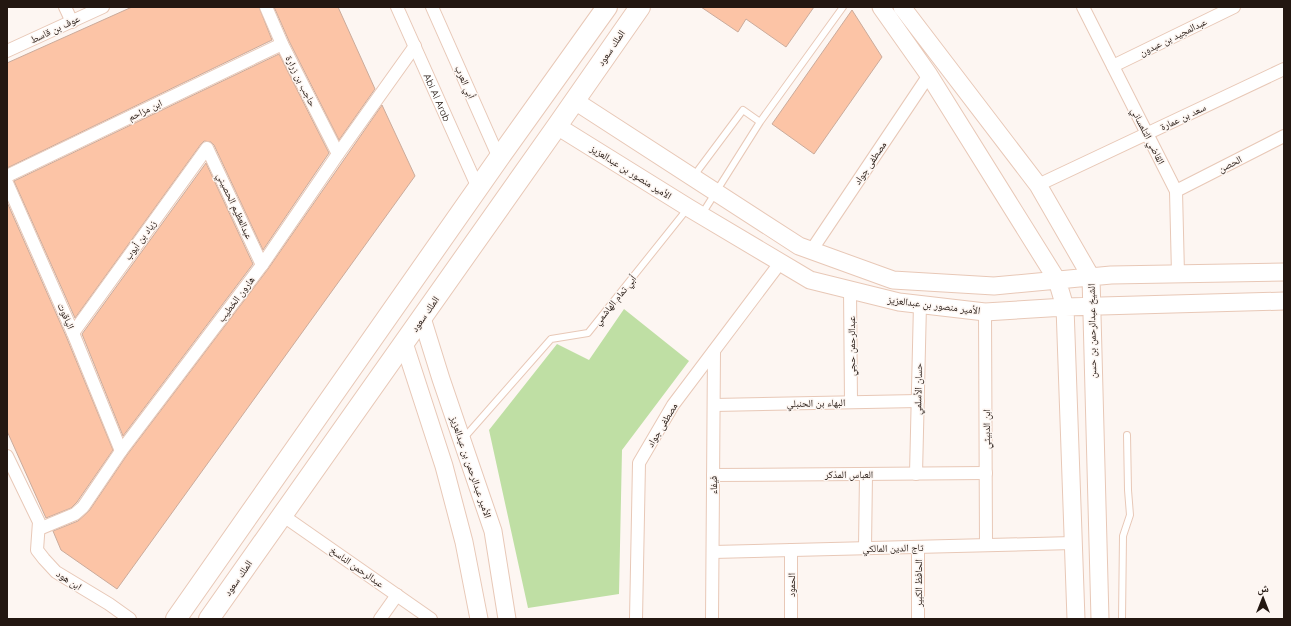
<svg xmlns="http://www.w3.org/2000/svg" width="1291" height="626" viewBox="0 0 1291 626" font-family="Quicksand,'Noto Naskh Arabic',sans-serif">
<rect width="100%" height="100%" fill="#fdf6f2"/>
<path fill="#bfdfa4" d="M624 309 689 361 622 450 619 594 528 608 489 430 557 344 589 360Z"/>
<path fill="#fcc4a6" stroke="#cbab9b" d="M132 7H259L272 40 7 168V63Z
M274 7H338L375 89 339 140 289 41Z
M701 7H814L786 47 746 19 738 32Z
M852 10 882 57 814 154 772 124Z
M279 54 329 153 263 250 214 145 211 142 204 141 201 144 75 318 14 181Z
M382 105 415 176 117 589 61 550 53 531 78 521 89 511 127 455 268 269Z
M206 163 253 264 123 436 82 334Z
M7 202 66 336 113 450 77 502 71 508 46 518 7 431Z"/>
<g fill="none" stroke-linecap="round" stroke-linejoin="round">
<g stroke="#e8c8b7" stroke-width="8">
<path id="lane" d="M760 122 843 7
M693 177 743 110 760 122 702 214
M463 439 551 339 588 333 688 208
M1122 619 1123 536 1130 515 1128 490 1127 435"/>
</g>
<g stroke="#e8c8b7" stroke-width="14">
<g id="street">
<path d="M65 7 72 22"/>
<path d="M266 7 282 44 338 154"/>
<path id="s1" d="M397 7 478 188"/>
<path d="M432 7 499 158"/>
<path d="M1083 7 1176 191 1178 274"/>
<path d="M7 51 103 7"/>
<path d="M1113 66 1234 7"/>
<path d="M7 176 282 44"/>
<path d="M7 183 73 333 121 451"/>
<path d="M1038 185 1284 69"/>
<path d="M1176 191 1284 136"/>
<path d="M811 251 929 75"/>
<path d="M850 290 851 402"/>
<path d="M985 312 986 545"/>
<path d="M73 333 207 148 262 265"/>
<path d="M714 405 918 401"/>
<path d="M7 456 39 522 37 550 44 559 56 572 109 604 130 619"/>
<path d="M916 474 920 304"/>
<path d="M713 475 986 473"/>
<path d="M282 515 431 619"/>
<path d="M39 529 75 514 83 507 121 451 262 265 338 154 415 46"/>
<path d="M918 547V619"/>
<path d="M865 548 866 474"/>
<path d="M713 552 1073 543"/>
<path d="M380 619 397 595"/>
<path d="M636 619 639 463 673 405 780 263"/>
<path d="M712 619 714 351"/>
<path d="M791 619V550"/>
</g>
</g>
<g stroke="#e8c8b7" stroke-width="19">
<path id="secondary" d="M881 7 929 75 1057 280 1065 307 1076 619
M902 7 1038 185 1091 277 1100 619
M575 101 799 246 893 280 994 286 1111 275 1284 272
M557 126 689 208 810 280 899 302 985 312 1065 307 1284 301
M422 318 441 379 493 531 507 619
M404 343 444 466 464 542 479 619"/>
</g>
<g stroke="#e8c8b7" stroke-width="22">
<path id="primary" d="M176 619 499 158 607 7
M209 619 557 126 640 7"/>
</g>
<use href="#lane" stroke="#fff" stroke-width="6"/>
<use href="#street" stroke="#fff" stroke-width="12"/>
<use href="#secondary" stroke="#fff" stroke-width="17"/>
<use href="#primary" stroke="#fff" stroke-width="20"/>
</g>
<g text-anchor="middle" dominant-baseline="central" stroke-width="3" stroke-linejoin="round" paint-order="stroke">
<g font-size="10" fill="#231711" stroke="#fdf6f2">
<text transform="translate(55 29) rotate(-25)">عوف بن قاسط</text>
<text transform="translate(1173 37) rotate(-26)">عبدالمجيد بن عبدون</text>
<text transform="translate(611 48) rotate(-56)">الملك سعود</text>
<text transform="translate(301 81) rotate(63)">حاجب بن زرارة</text>
<text transform="translate(465 82) rotate(66)">أبي العرب</text>
<text stroke="none"><textPath href="#s1" startOffset="99">Abi Al Arab</textPath></text>
<text transform="translate(145 110) rotate(-26)">ابن مزاحم</text>
<text transform="translate(1183 117) rotate(-25)">سعد بن عمارة</text>
<text transform="translate(1148 136) rotate(63)">القاضي التلمساني</text>
<text transform="translate(870 163) rotate(-56)">مصطفى جواد</text>
<text transform="translate(1230 164) rotate(-27)">الحصن</text>
<text transform="translate(631 172) rotate(32)">الأمير منصور بن عبدالعزيز</text>
<text transform="translate(235 206) rotate(65)">عبدالعظيم الحصيني</text>
<text transform="translate(140 240) rotate(-54)">زياد بن أيوب</text>
<text transform="translate(236 299) rotate(-53)">هارون الخطيب</text>
<text transform="translate(615 300) rotate(-51)">أبي تمام الهاشمي</text>
<text transform="translate(934 305) rotate(7)">الأمير منصور بن عبدالعزيز</text>
<text transform="translate(425 314) rotate(-55)">الملك سعود</text>
<text transform="translate(66 316) rotate(66)">الياقوت</text>
<text transform="translate(1092 331) rotate(-91)">الشيخ عبدالرحمن بن حسن</text>
<text transform="translate(851 346) rotate(-90)">عبدالرحمن حجي</text>
<text transform="translate(918 389) rotate(-89)">حسان الأسلمي</text>
<text transform="translate(816 403) rotate(-1)">البهاء بن الحنبلي</text>
<text transform="translate(662 425) rotate(-59)">مصطفى جواد</text>
<text transform="translate(986 429) rotate(-90)">ابن الدبيثي</text>
<text transform="translate(471 467) rotate(71)">الأمير عبدالرحمن بن عبدالعزيز</text>
<text x="849" y="474">العباس المذكر</text>
<text transform="translate(713 485) rotate(-90)">فيفاء</text>
<text transform="translate(893 548) rotate(-1)">تاج الدين المالكي</text>
<text transform="translate(357 567) rotate(35)">عبدالرحمن الناسخ</text>
<text transform="translate(238 578) rotate(-55)">الملك سعود</text>
<text transform="translate(69 580) rotate(33)">ابن هود</text>
<text transform="translate(918 583) rotate(-90)">الحافظ الكبير</text>
<text transform="translate(791 585) rotate(-90)">الحمود</text>
</g>
</g>
<rect width="1291" height="626" fill="none" stroke="#231711" stroke-width="16"/>
<g transform="translate(1263 598)" stroke="#fdf6f2" stroke-width="3" paint-order="stroke">
<path d="M0-3L7 15L0 10L-7 15Z" fill="#231711"/>
<text y="-6" font-size="11" font-weight="bold" text-anchor="middle" fill="#231711">ش</text>
</g>
</svg>
